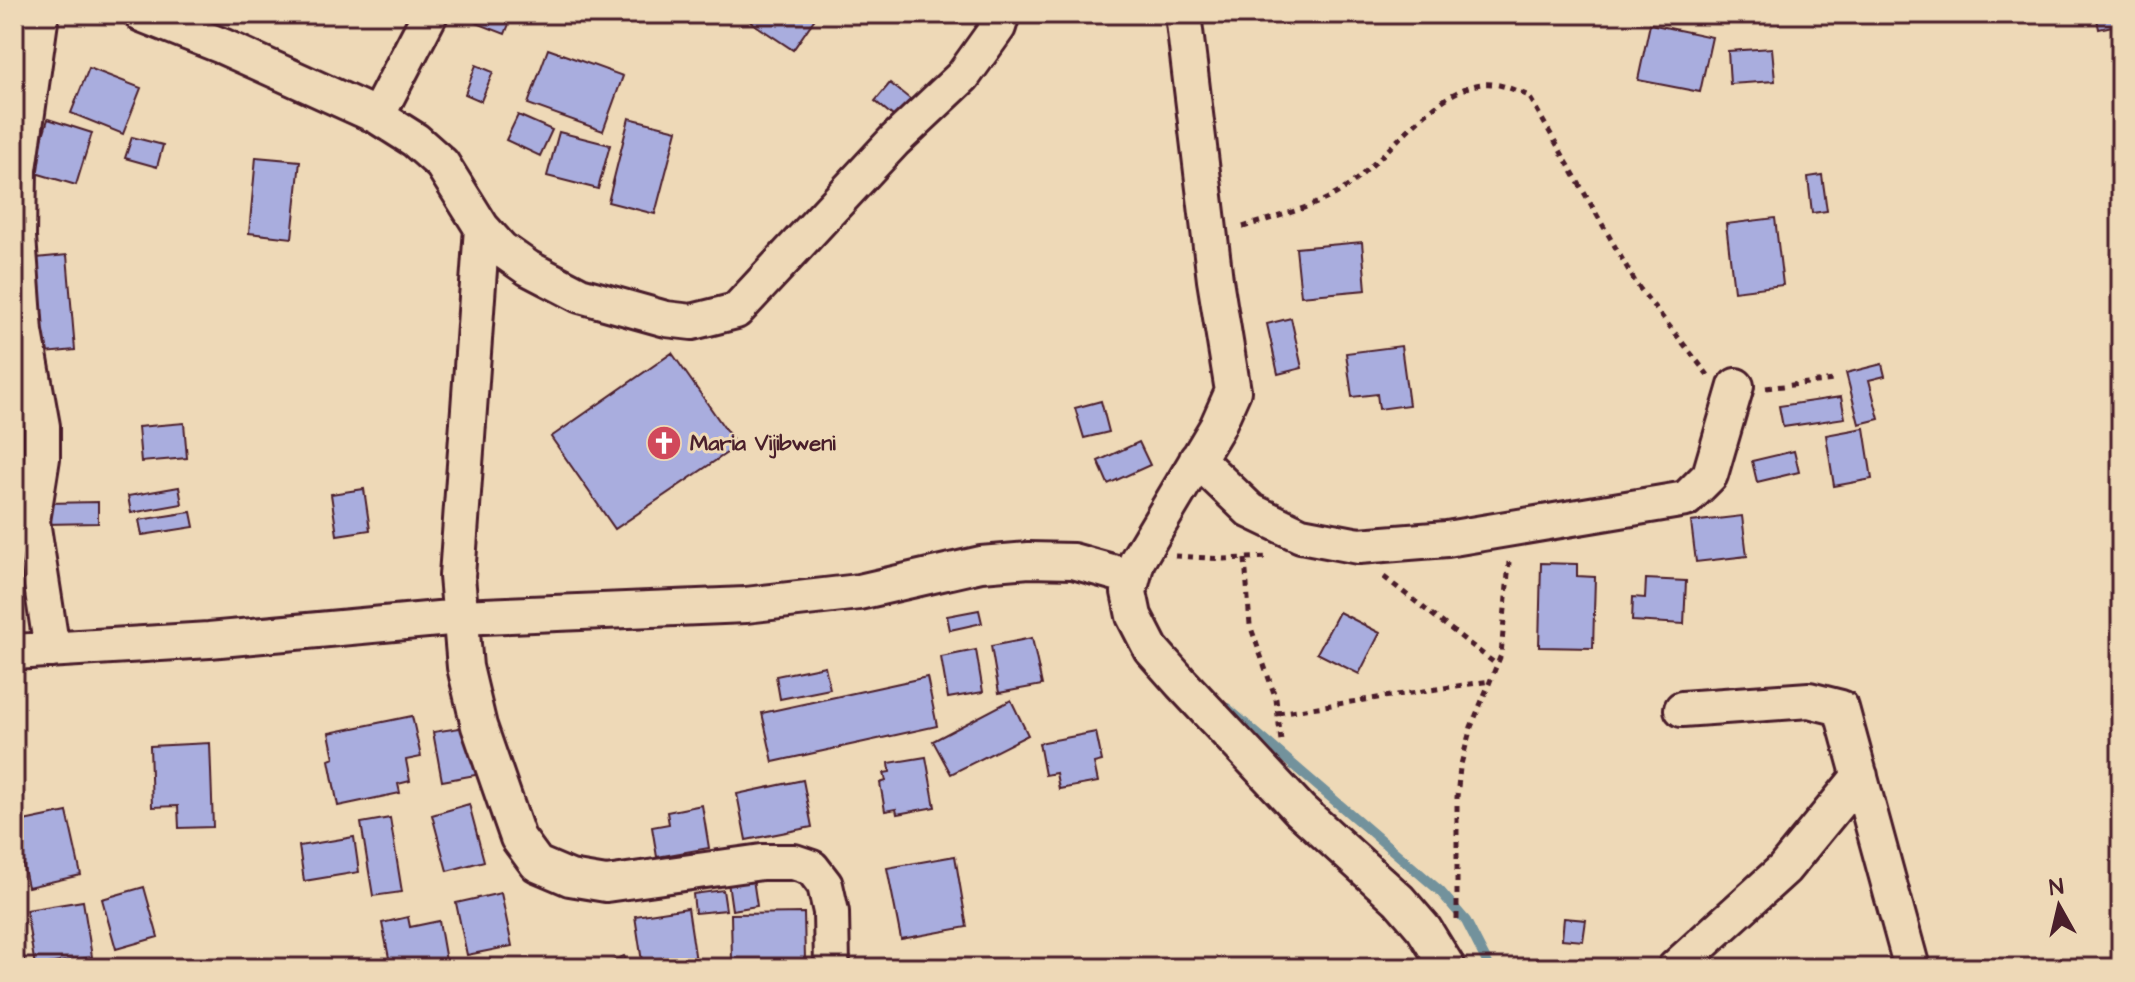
<svg xmlns="http://www.w3.org/2000/svg" width="2135" height="982" viewBox="0 0 2135 982" font-family="'Architects Daughter',sans-serif">
<rect width="100%" height="100%" fill="#eed9b7"/>
<filter id="ink" filterUnits="userSpaceOnUse"><feTurbulence type="fractalNoise" baseFrequency=".0125" numOctaves="2"/><feDisplacementMap in="SourceGraphic" scale="16" xChannelSelector="R" yChannelSelector="G"/><feConvolveMatrix kernelMatrix="1 2 1 2 8 2 1 2 1" color-interpolation-filters="sRGB"/></filter>
<g filter="url(#ink)">
<g fill="none" stroke-linecap="round" stroke-linejoin="round">
<path stroke="#73929c" stroke-width="10" d="M1227 708 1440 891 1466 921 1490 968"/>
</g>
<path fill="#a9adde" stroke="#4a1f2b" stroke-width="2" d="M477 14H513L505 34 474 22Z
M739 14H818L793 50Z
M2096 14H2121V31L2113 33 2112 26 2099 29Z
M1650 24 1712 37 1700 92 1638 80Z
M1772 48 1775 81 1730 84 1728 51Z
M548 49 623 76 603 131 528 104Z
M476 65 493 72 481 101 465 94Z
M89 68 141 88 123 134 71 113Z
M890 83 915 103 899 121 875 101Z
M518 115 552 130 540 156 506 140Z
M629 118 677 130 655 214 608 202Z
M48 119 92 133 76 185 32 172Z
M559 132 610 145 598 189 547 176Z
M132 137 163 145 157 167 125 158Z
M256 157 300 161 292 238 249 233Z
M1822 175 1827 211 1812 213 1808 177Z
M1775 218 1783 285 1734 291 1726 224Z
M1362 242 1366 290 1301 296 1296 248Z
M67 255 75 350 45 353 36 258Z
M1291 318 1302 368 1278 374 1267 324Z
M1401 346 1409 405 1379 409 1377 394 1352 397 1346 353Z
M672 353 737 446 615 529 551 437Z
M1882 364 1885 376 1869 380 1879 419 1859 424 1846 373Z
M27 392 32 437 14 438V393Z
M1841 397 1845 418 1783 427 1779 406Z
M1101 401 1109 432 1084 438 1075 408Z
M184 423 187 458 141 462 138 427Z
M1864 428 1872 479 1834 486 1826 435Z
M1139 442 1150 465 1108 484 1098 461Z
M14 444H23V488L14 489Z
M1794 451 1799 472 1757 482 1752 461Z
M179 487 182 504 131 513 128 496Z
M364 489 370 530 337 535 331 494Z
M98 502V523L45 524 46 503Z
M191 512 194 527 142 535 139 520Z
M1742 516 1747 556 1696 562 1691 522Z
M1541 563 1577 564V576L1595 577 1593 648 1539 647Z
M1646 579 1686 581 1684 624 1632 621 1633 597 1645 598Z
M979 610 982 623 950 630 947 616Z
M1339 612 1380 633 1359 674 1317 653Z
M1032 638 1042 685 999 693 991 646Z
M976 650 983 692 948 698 941 657Z
M825 666 830 689 780 699 776 676Z
M927 677 937 726 773 762 762 713Z
M1011 700 1028 735 951 774 933 741Z
M412 716 421 757 406 760 410 781 398 784 400 793 338 806 329 760 334 758 329 733Z
M473 726 481 774 442 781 433 732Z
M1096 732 1102 761 1094 763 1098 782 1059 789 1056 773 1045 775 1039 743Z
M210 743 213 827 179 828 178 806 152 807 150 746Z
M926 757 935 807 897 814 896 809 885 811 880 783 886 781 884 773 890 772 889 763Z
M803 780 812 827 746 840 737 794Z
M469 804 484 861 447 871 432 815Z
M702 805 709 848 657 857 652 827 669 824 667 812Z
M67 812 81 875 28 887 14 823Z
M390 818 402 892 373 896 361 823Z
M354 837 359 872 304 881 299 846Z
M955 856 967 927 901 939 887 868Z
M753 879 757 906 732 910 728 882Z
M144 887 158 937 116 949 102 899Z
M723 890 726 910 695 913 693 894Z
M501 893 512 946 467 955 456 903Z
M83 901 92 957 35 966 26 910Z
M688 908 697 968H643L635 916Z
M804 913 805 960 732 962 731 914Z
M14 915H18L20 931 14 932Z
M408 917 410 927 439 921 446 961 391 968 382 923Z
M1564 918 1586 920 1583 941 1562 939Z
M19 938 26 968H14V939Z
M624 956 630 968H597Z
M202 959 204 968H178L177 964Z"/>
<g fill="none" stroke-linecap="round" stroke-linejoin="round">
<g stroke="#4a1f2b" stroke-width="40">
<path id="minor" d="M41 14 19 169 18 237 25 332 42 426V458L32 521 52 650
M141 14 222 46 377 116 415 140 442 164 482 228 501 249 528 268 580 295 666 319 692 322 736 311 894 141 963 76 998 27 1002 14
M1183 14 1215 280 1233 391 1217 427 1137 561 1129 592 1134 616 1151 649 1182 684 1300 810 1399 900 1424 929 1448 968
M377 116 430 14
M482 228 457 576 465 667 479 726 518 838 537 864 570 878 606 884 762 862H794L812 868 825 885 831 912 832 968
M1197 459 1251 511 1301 535 1359 546 1447 539 1686 499 1710 475 1736 386
M14 652 209 640 460 617 746 605 859 592 981 564 1029 560 1073 561 1130 577
M1682 709 1809 700 1841 708 1912 968
M1675 968 1784 869 1860 776"/>
</g>
<path stroke="#4a1f2b" stroke-width="5" stroke-dasharray="6 6" stroke-linecap="butt" d="M1243 227C1274 217 1313 208 1341 191 1384 163 1432 90 1482 84 1499 82 1514 90 1529 96L1637 285 1708 375
M1766 388 1834 380
M1175 556 1224 559 1269 557
M1245 559 1250 625 1276 699 1281 741
M1384 577 1497 665
M1278 713 1490 681
M1457 919V797L1460 768 1471 727 1501 655 1509 562"/>
<use href="#minor" stroke="#eed9b7" stroke-width="34"/>
</g>
</g>
<defs>
<g id="church-disc" transform="scale(1.8)"><circle r="9.5" fill="#d1495b" stroke="#eed9b7"/><path d="M-1.2-6h2.4v3.5h3.3v2.4h-3.3V6h-2.4V-.1h-3.3v-2.4h3.3Z" fill="#fff"/></g>
</defs>
<g fill-rule="evenodd">
<use href="#church-disc" x="664" y="443"/>
</g>
<g text-anchor="middle" dominant-baseline="central" stroke-width="6" stroke-linejoin="round" paint-order="stroke">
<g font-size="22" font-weight="bold" fill="#4a1f2b" stroke="#eed9b7" text-anchor="start">
<text x="690" y="443">Maria Vijibweni</text>
</g>
</g>
<rect width="2135" height="982" fill="none" stroke="#eed9b7" stroke-width="48"/>
<rect x="24" y="24" width="2087" height="934" fill="none" stroke="#4a1f2b" stroke-width="3" filter="url(#ink)"/>
<g transform="translate(2059 906) rotate(352)" stroke="#eed9b7" stroke-width="6" paint-order="stroke">
<path d="M0-6L14 30L0 20L-14 30Z" fill="#4a1f2b"/>
<text y="-12" font-size="22" font-weight="bold" text-anchor="middle" fill="#4a1f2b">N</text>
</g>
</svg>
